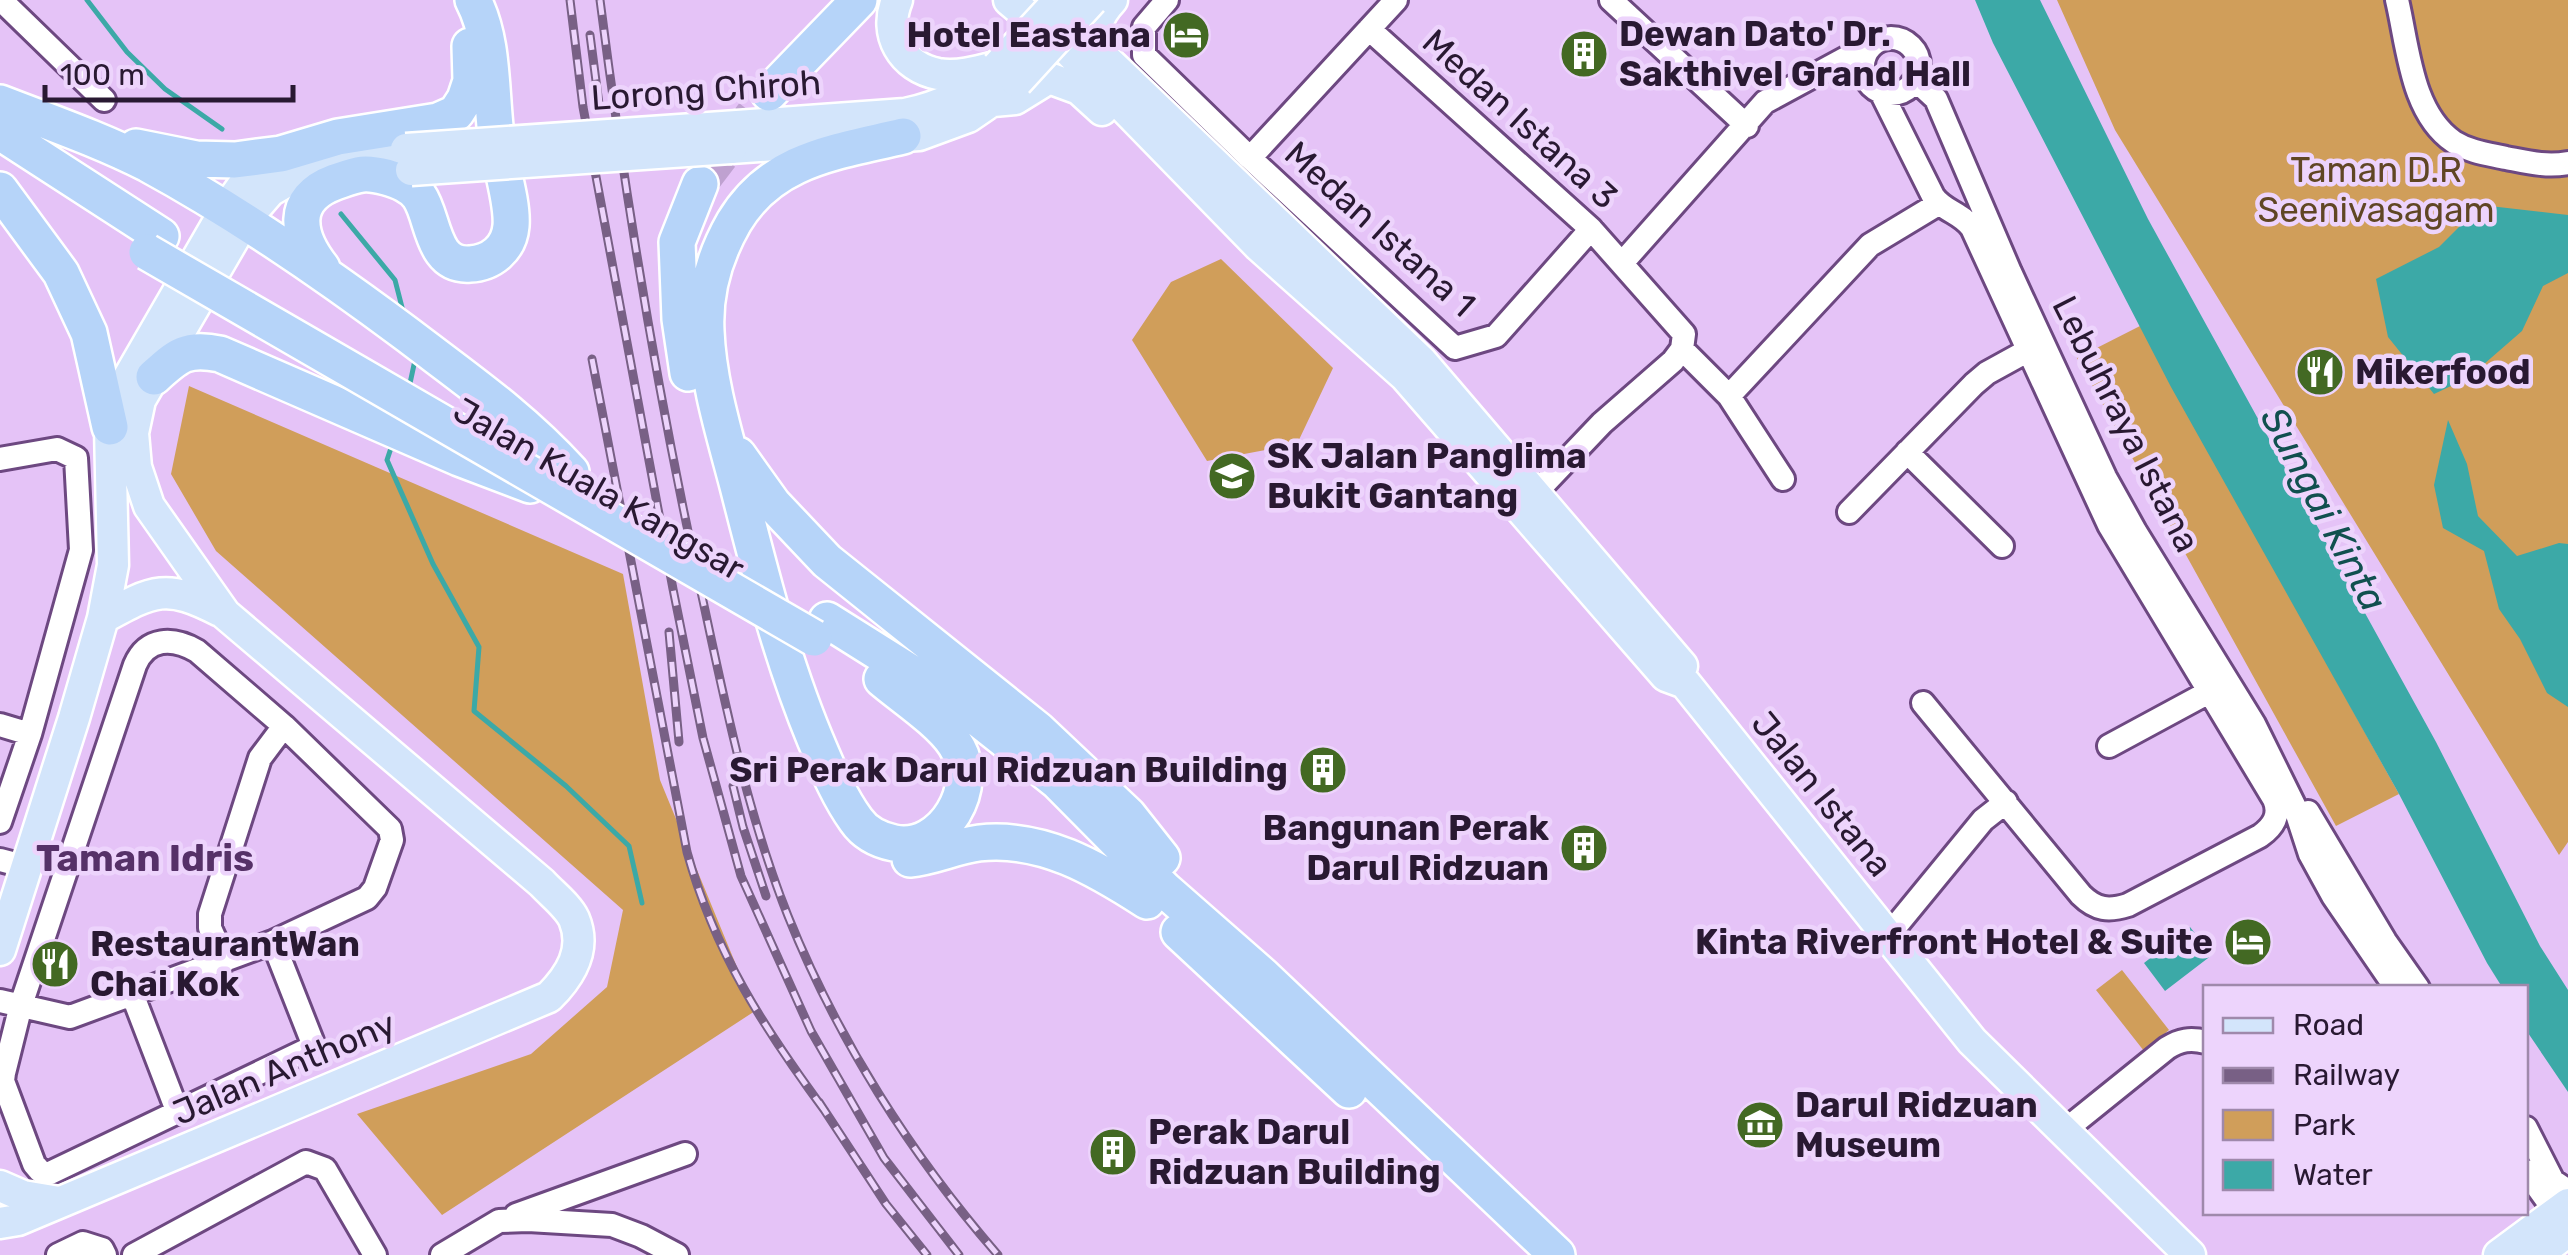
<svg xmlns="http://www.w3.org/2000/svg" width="2568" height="1255" viewBox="0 0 2568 1255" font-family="Rubik,sans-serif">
<rect width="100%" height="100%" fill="#e5c3f7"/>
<path fill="#d09e5a" d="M2057 0H2568V842L2559 855 2115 130Z
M1221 259 1333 368 1297 444 1207 461 1132 340 1171 282Z
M2140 326 2399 794 2336 826 2077 358Z
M189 386 623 574 660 780 755 1011 442 1215 357 1114 531 1054 607 987 623 910 216 551 171 474Z
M2122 970 2169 1030 2144 1051 2096 990Z"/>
<path fill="#3ca9a7" d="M1975 0H2040L2148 219 2436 742 2540 946 2568 990V1092L2526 1030V988L2502 987 2487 963 2399 794 2171 387 1993 43Z
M2481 205 2568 215V273L2543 286 2522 331 2468 378 2434 394 2388 337 2376 279 2439 247Z
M2448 420 2467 464 2478 516 2517 556 2559 543 2568 544V707L2547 693 2520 639 2499 609 2484 551 2443 528 2434 485Z
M2190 927 2212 955 2165 991 2144 963Z"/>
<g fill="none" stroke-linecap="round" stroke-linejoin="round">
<path stroke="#3ca9a7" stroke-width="5" d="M87 0 127 52 165 89 222 129
M341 214 395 280 404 315
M409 388 415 360
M393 442 387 460 433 564 479 647 474 711 566 786 629 846 642 903"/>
<path stroke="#bfa1d0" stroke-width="35" stroke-dasharray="35 18" stroke-linecap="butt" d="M700 184 769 93"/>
<g stroke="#6d4881" stroke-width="28">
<path id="minor" d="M1 0 104 100
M1167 0 1144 27V55L1250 158 1455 348 1496 336 1591 229
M1611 0 1747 126
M2397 0C2408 46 2411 113 2454 142 2470 152 2488 154 2506 158 2527 162 2546 167 2568 163
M1369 29 1591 229 1684 334 1682 349 1673 361 1602 423 1525 504
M1863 66a28 28 0 1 1 56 0a28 28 0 1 1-56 0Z
M1912 84 1923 87 1936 99 2010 272 2105 477 2135 531 2254 724 2294 805 2310 854 2333 896 2396 988
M1881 92 1933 196C1943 211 1962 213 1972 228L2109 525 2274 799C2281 815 2273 827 2260 836L2128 905C2109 911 2096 910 2081 895L1923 703
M1250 158 1396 0
M1623 262 1765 102 1874 43
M1682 349 1729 396 1783 479
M1729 396 1870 245 1938 204
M1907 452 2002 546
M0 459 57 449 76 458 81 550 30 734 0 822
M1849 512 1974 384 1987 373 2027 351
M0 725 30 734
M2109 746 2209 692
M2308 812 2385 941 2418 988
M0 860 27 867
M1887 937 1983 820 2006 802
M225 961 210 928V914L260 758 284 726
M133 996 178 1113
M0 1001 70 1017 273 942 367 898 375 888 392 840 390 829 284 726 197 651C173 637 147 637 135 665L21 1005 4 1073 3 1081 34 1164 40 1171 50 1173 311 1048 312 1041 273 942
M2526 1128 2553 1181 2568 1191
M2064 1131 2167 1048C2180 1040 2190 1038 2206 1042
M2526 1171 2556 1213 2568 1215
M516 1215 685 1154
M58 1255 83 1243 102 1249 105 1255
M134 1255 306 1162 325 1169 375 1255
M442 1255 499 1221 528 1220 612 1225 641 1236 677 1255"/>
</g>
<g stroke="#fff" stroke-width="35">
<path id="major" d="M897 0C883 34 902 67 938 74 957 77 976 72 995 67
M1009 0 1066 48 1259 246 1405 376 1666 676 1685 683 1972 1041 2190 1255
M1112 0C1097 16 1092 31 1098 52L1421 361 1682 666
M993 101 1015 99 1049 78 1079 89 1102 110
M737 126 905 114C943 106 968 93 997 67
M731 148 919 135 968 117 1006 91
M332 150 406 149
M103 618C154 590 166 583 220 611
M0 950 74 718 103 618 113 565 110 427 119 394 226 209 249 177 281 154
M0 1186 23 1196 59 1202
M0 1223 18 1220 549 997C570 976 587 950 574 919 568 906 552 894 542 883L225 614 149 506 136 467 133 433 140 400 244 221 270 191 294 177 353 172
M2499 1255 2568 1204
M2537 1255 2568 1231"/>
</g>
<g stroke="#fff" stroke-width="40">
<path id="highway" d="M769 93 859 0
M0 103C49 122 101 140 148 164 240 214 325 273 408 335 467 380 521 417 571 472
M0 132 161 236
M136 147 196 159 235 160 281 154 338 137 438 121 456 113 465 99 471 81 470 46
M0 190 61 273 89 333 110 427
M322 268C297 236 289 199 335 182 358 174 363 171 386 177 399 181 411 185 419 196 434 217 431 267 470 264 491 263 509 249 511 226 513 203 501 167 497 143 490 97 495 42 473 0
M688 373 680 319 677 242 700 184
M154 377C178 355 187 347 220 354L459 458 530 485
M738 455 773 504 827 561 1038 730 1128 815 1162 858
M827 620 956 701 1057 781 1165 890 1263 976 1557 1255
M882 679C903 697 940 721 955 744 983 785 943 853 894 843 879 840 865 833 856 820 838 795 827 767 815 739 781 657 760 572 738 486 725 436 708 383 706 331 704 293 715 255 734 222 772 158 837 152 903 136
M910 859C933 857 955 846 979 843 1042 836 1096 868 1147 901
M1179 932 1349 1090"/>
</g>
<use href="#minor" stroke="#fff" stroke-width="22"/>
<use href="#major" stroke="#d3e5fb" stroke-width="30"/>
<use href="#highway" stroke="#b6d4f9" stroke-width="35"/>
<g stroke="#786085" stroke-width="9">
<path id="rail" d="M570 0 583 107 673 589 703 738 741 876 811 1031 884 1158 959 1255
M600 0C626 204 660 409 705 610 727 713 749 818 788 916 837 1038 911 1155 998 1255
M590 35 599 104
M592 359 687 852C715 953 764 1028 825 1111
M669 632 679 742
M733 786 743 827 766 896
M819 1102 886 1204 927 1255"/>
</g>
<use href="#rail" stroke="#edd4fc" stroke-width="5" stroke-dasharray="15" stroke-linecap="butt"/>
<g stroke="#fff" stroke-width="35" stroke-linecap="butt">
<path id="major-bridge" d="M997 67 1059 0
M1017 82 1092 0
M406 149 737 126
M411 170 731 148"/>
</g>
<g stroke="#fff" stroke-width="40" stroke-linecap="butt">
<path id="highway-bridge" d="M147 252 814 638"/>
</g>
<use href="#major-bridge" stroke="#d3e5fb" stroke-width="30"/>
<use href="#highway-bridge" stroke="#b6d4f9" stroke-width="35"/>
</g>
<defs>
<g id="hotel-disc" transform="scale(2.5)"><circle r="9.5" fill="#436923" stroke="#edd4fc"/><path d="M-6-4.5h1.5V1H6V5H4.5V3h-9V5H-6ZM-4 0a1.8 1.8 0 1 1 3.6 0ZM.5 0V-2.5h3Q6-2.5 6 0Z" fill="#fff"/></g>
<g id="building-disc" transform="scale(2.5)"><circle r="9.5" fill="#436923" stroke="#edd4fc"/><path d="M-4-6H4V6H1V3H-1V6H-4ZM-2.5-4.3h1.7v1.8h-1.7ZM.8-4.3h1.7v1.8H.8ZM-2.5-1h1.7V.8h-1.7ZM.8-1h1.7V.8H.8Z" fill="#fff"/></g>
<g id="restaurant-disc" transform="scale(2.5)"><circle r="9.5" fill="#436923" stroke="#edd4fc"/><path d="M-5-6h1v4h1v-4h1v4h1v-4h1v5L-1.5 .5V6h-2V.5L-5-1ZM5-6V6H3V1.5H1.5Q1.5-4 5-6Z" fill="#fff"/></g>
<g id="school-disc" transform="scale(2.5)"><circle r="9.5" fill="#436923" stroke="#edd4fc"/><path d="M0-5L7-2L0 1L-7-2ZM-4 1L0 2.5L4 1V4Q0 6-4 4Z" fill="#fff"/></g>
<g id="museum-disc" transform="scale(2.5)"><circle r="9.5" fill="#436923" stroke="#edd4fc"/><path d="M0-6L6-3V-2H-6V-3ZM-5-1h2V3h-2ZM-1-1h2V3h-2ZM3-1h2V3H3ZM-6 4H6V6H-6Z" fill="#fff"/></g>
</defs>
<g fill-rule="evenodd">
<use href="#hotel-disc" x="1186" y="35"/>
<use href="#building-disc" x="1584" y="54"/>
<use href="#restaurant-disc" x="2320" y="372"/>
<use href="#school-disc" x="1232" y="476"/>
<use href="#building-disc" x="1323" y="770"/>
<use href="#building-disc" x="1584" y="848"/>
<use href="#hotel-disc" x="2248" y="942"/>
<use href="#restaurant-disc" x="55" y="964"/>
<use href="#museum-disc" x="1760" y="1125"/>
<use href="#building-disc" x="1113" y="1152"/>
</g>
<g text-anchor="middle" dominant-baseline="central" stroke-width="9" stroke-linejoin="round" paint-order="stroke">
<g font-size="35" font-weight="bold" fill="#291932" stroke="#edd4fc" text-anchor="start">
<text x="1619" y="34">Dewan Dato' Dr.<tspan x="1619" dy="40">Sakthivel Grand Hall</tspan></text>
<text x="1151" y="35" text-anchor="end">Hotel Eastana</text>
<text x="2355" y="372">Mikerfood</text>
<text x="1267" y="456">SK Jalan Panglima<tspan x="1267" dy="40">Bukit Gantang</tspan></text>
<text x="1288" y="770" text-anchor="end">Sri Perak Darul Ridzuan Building</text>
<text x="1549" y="828" text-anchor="end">Bangunan Perak<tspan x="1549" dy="40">Darul Ridzuan</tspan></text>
<text x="2213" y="942" text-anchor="end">Kinta Riverfront Hotel &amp; Suite</text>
<text x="90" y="944">RestaurantWan<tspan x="90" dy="40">Chai Kok</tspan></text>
<text x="1795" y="1105">Darul Ridzuan<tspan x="1795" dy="40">Museum</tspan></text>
<text x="1148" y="1132">Perak Darul<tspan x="1148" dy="40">Ridzuan Building</tspan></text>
</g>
<g font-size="35" fill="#291932" stroke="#edd4fc">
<text transform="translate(706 90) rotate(-4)">Lorong Chiroh</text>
<text transform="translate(1520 119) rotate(42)">Medan Istana 3</text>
<text transform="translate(1380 229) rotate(42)">Medan Istana 1</text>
<text transform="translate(2126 424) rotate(63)">Lebuhraya Istana</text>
<text transform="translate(599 489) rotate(30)">Jalan Kuala Kangsar</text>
<text transform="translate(1822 794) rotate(51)">Jalan Istana</text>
<text transform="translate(284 1068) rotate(-23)">Jalan Anthony</text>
</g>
<g font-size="35" fill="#604624" stroke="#edd4fc">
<text x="2376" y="170">Taman D.R<tspan x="2376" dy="40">Seenivasagam</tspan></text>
</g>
<g font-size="38" font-style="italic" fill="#11504f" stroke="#edd4fc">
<text transform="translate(2324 509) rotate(62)">Sungai Kinta</text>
</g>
<g font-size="38" font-weight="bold" fill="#563168" stroke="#edd4fc">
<text x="145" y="858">Taman Idris</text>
</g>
</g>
<rect x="2203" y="985" width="325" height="230" fill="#edd4fc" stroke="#9f89ab" stroke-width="2.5"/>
<rect x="2223" y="1018" width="50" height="15" fill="#d3e5fb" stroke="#9f89ab" stroke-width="2.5"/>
<text x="2293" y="1035" font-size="30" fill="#291932">Road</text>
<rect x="2223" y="1068" width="50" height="15" fill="#786085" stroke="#9f89ab" stroke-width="2.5"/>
<text x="2293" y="1085" font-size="30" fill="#291932">Railway</text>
<rect x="2223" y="1110" width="50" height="30" fill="#d09e5a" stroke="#9f89ab" stroke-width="2.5"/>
<text x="2293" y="1135" font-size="30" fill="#291932">Park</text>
<rect x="2223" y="1160" width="50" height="30" fill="#3ca9a7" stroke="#9f89ab" stroke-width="2.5"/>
<text x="2293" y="1185" font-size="30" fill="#291932">Water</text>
<path d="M45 85v15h248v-15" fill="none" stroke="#291932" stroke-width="5"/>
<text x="60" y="85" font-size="30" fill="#291932" stroke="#edd4fc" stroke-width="8" paint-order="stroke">100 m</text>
</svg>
